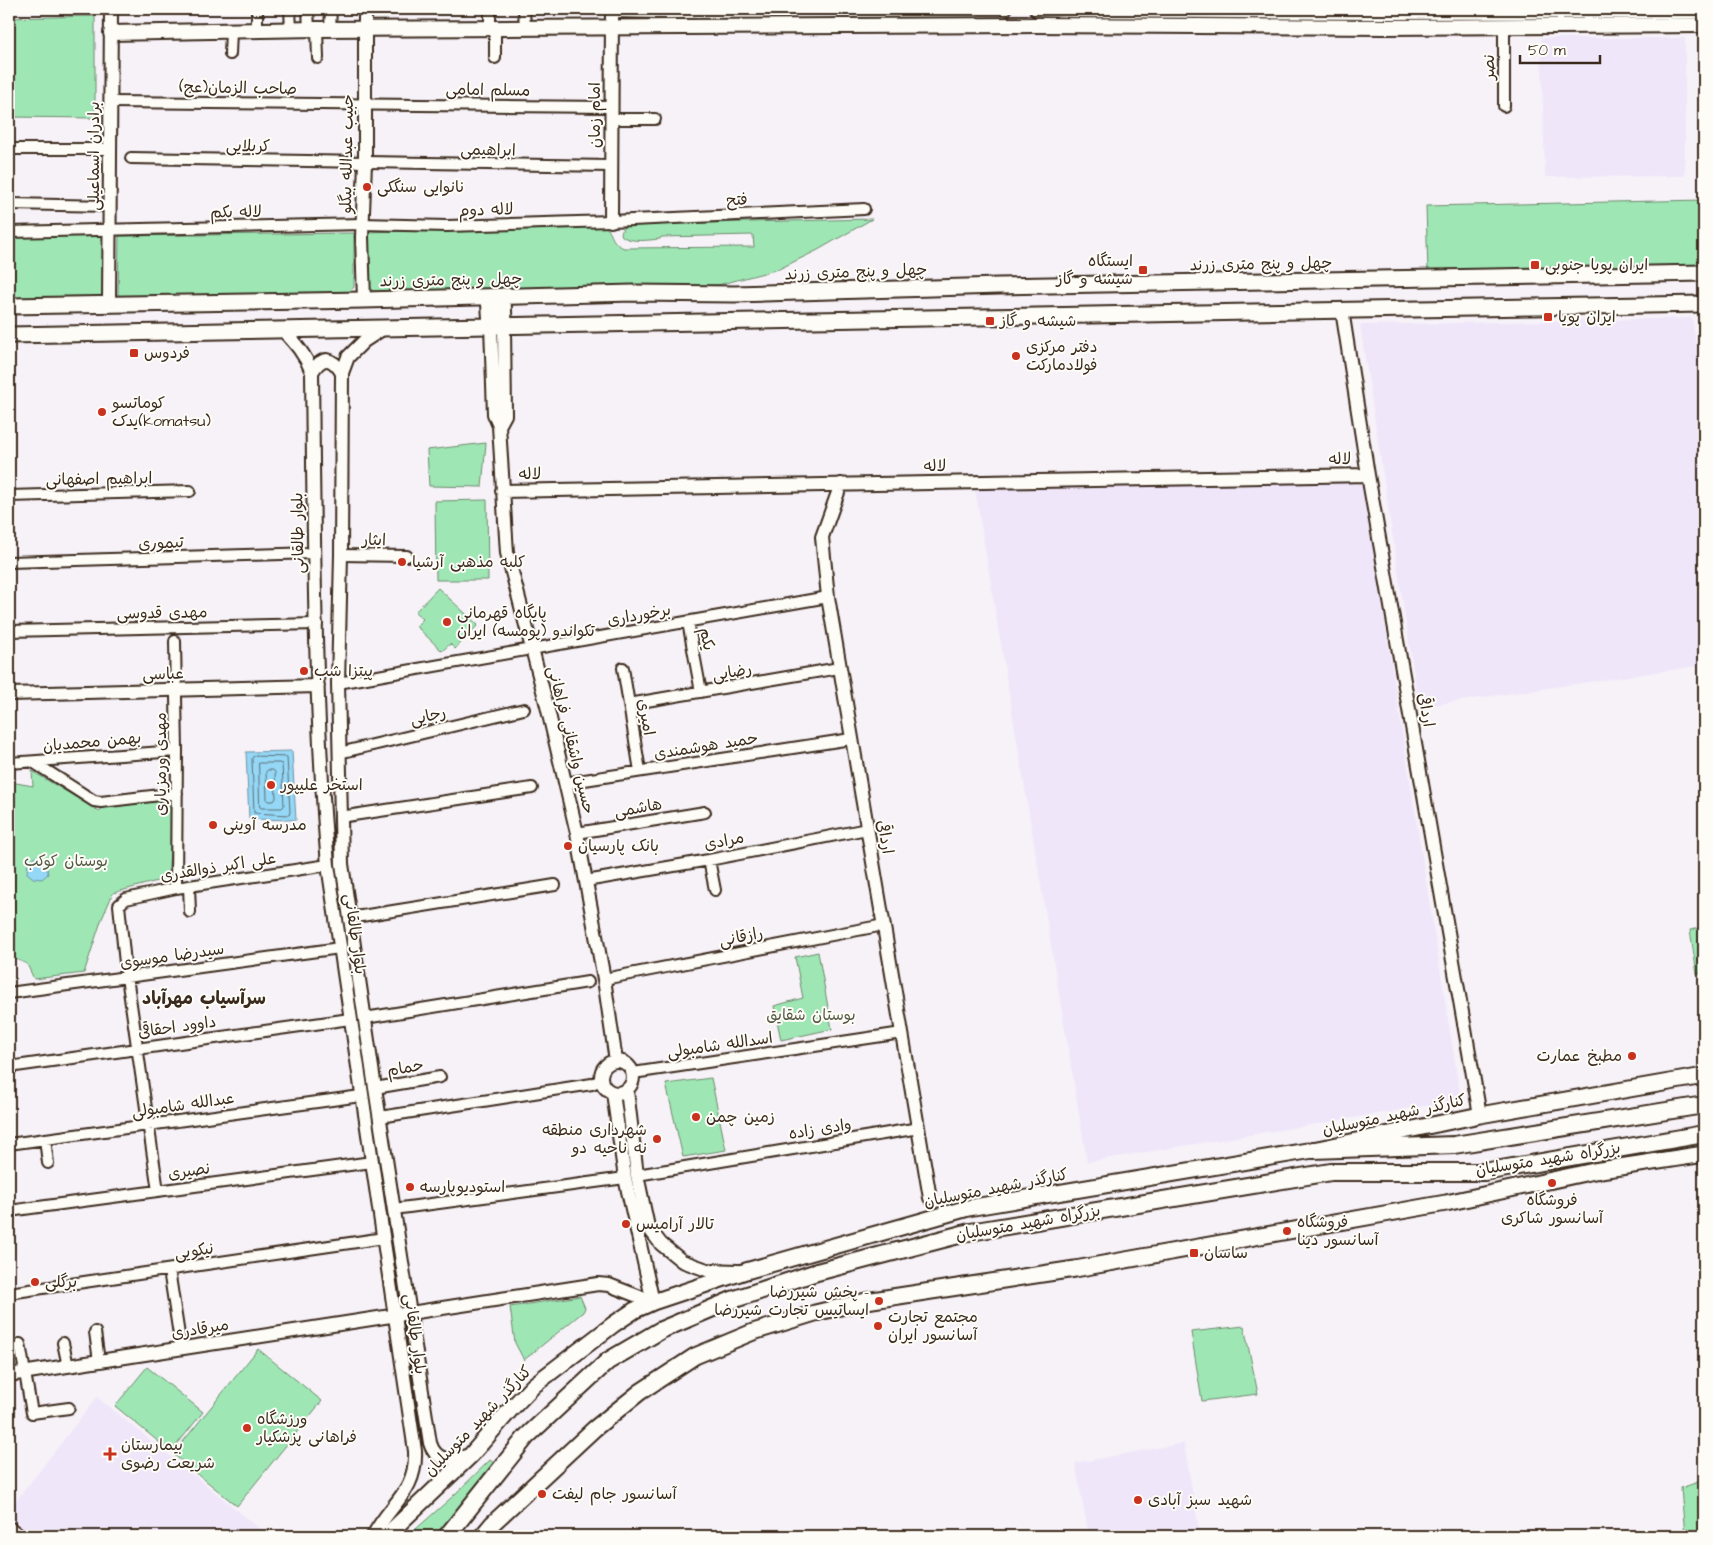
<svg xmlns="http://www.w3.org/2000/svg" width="1713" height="1545" viewBox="0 0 1713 1545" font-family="'Architects Daughter','Playpen Sans Arabic',sans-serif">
<rect width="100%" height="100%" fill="#f7f2f8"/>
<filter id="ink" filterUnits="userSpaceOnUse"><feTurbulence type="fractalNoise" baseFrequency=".02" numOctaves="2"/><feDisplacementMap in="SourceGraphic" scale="10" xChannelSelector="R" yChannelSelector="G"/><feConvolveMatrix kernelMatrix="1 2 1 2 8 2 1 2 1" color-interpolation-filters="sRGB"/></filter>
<g filter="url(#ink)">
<path fill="#efe6fa" d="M1541 38H1685V176L1545 177Z
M1692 318 1704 395V665L1419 707 1360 325Z
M1704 341V388L1697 342Z
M1362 480 1461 1100 1087 1162 975 489Z
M97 1397 269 1536H32L9 1517V1510Z
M1184 1443 1200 1536H1089L1075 1463Z"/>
<path fill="#9ee7b5" stroke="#6c886a" d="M95 16V118L9 117V18Z
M1704 200V265L1428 272 1426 206Z
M872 219 818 250 779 269 718 285 374 293 368 288 367 232 583 225C589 225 599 224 605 227 613 231 609 242 624 248L754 247 753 235 661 237 660 239C648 240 632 243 622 236L621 233 624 226 626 225Z
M354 233V287L348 293 118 298 119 236Z
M104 236 103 297 9 300V237Z
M486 443 482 487 429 486 427 450Z
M487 500 488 580H436L435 501Z
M438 588 478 625 455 649 450 644 442 651 416 626 423 619 415 612Z
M32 771 99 811 103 808 161 801 173 809 168 878 113 893 101 921 84 973 34 979 27 964 9 956V783H16L33 786Z
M1704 927V973L1697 974 1690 930Z
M818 952 832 1029 781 1040 774 1006 803 998 795 957Z
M711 1078 726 1150 683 1157 666 1084Z
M580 1296 585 1308 583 1312 524 1360 515 1343 510 1307Z
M1244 1326 1258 1394 1202 1401 1191 1332Z
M258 1349 322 1401 237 1506 173 1454Z
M147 1367 203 1412 171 1452 115 1406Z
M490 1460 495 1464 465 1499 435 1536H408L451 1498Z
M1704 1480V1536H1685L1681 1488Z"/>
<path fill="#94d7f6" stroke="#7092a0" d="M292 751 296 820 249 819 246 752Z
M36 857 44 858 47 868 48 874 42 879 33 878 27 873 28 861Z"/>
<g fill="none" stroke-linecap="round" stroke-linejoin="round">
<path stroke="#5f6f74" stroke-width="1" d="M254 756 287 757 290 812 289 815 254 813 252 759Z
M259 763H279L282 764 284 806 282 808H262L260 807Z
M268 770H273L275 772 276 798 274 801H268L267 799 266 772Z"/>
<g stroke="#3b2a1e" stroke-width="14">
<path id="minor" d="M257 9V30
M290 9 291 30
M308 9 309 30
M524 9 525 28
M1504 27V106
M490 28V9
M495 28V58
M317 29 318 58
M330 29 331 9
M230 54 231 31
M111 102 611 107
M611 119H655
M9 149H110
M131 158 611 166
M9 204 110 206
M9 232 362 224 447 226 611 221 864 209
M9 496 190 491
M341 555 407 556
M9 562 315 553
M688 622 701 692
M9 631 317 624
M175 641 177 751 176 888
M623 668 640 771
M338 683 828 597
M629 704 839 668
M339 753 524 709
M33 762 94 801 101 802 177 793
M9 763 177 751
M565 783 851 739
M340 817 532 788
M577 833 705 812
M709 860 715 890
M586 881 709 860 867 829
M189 886 190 912
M349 918 555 885
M604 979 884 925
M9 993 340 948
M365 1018 588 982
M9 1067 350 1019
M633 1073 902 1033
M375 1088 440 1077
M380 1117 592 1084 601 1080
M45 1139 48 1163
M9 1144 361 1096
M637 1175 919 1128
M158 1191 125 963 119 905 126 899 176 888 328 865
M394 1209 625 1178
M9 1211 372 1162
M169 1270 181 1348
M9 1293 384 1238
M95 1332 99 1361
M63 1343 68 1366
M20 1344 32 1413 69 1408"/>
</g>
<g stroke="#3b2a1e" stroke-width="16">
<path id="tertiary" d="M611 221 612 9
M364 300 362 237 365 163V9
M109 304 111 9
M1342 310 1368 475 1480 1115
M491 325 494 414 499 426 507 553 547 706 577 833 604 979 616 1061
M384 328 364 341 348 357 342 373 341 555 338 683 342 864 375 1088 430 1443C437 1465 454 1459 471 1455
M282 329C295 343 305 354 312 372 314 536 314 702 328 865L415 1451C417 1492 390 1503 373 1536
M312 372C323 355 332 357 342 373
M499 426 505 415 504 325
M841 484 822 537 828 597 930 1198
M502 491 1368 475
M9 694 318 686
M601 1077a16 16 0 1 1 32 0a16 16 0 1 1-32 0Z
M627 1090 637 1175 648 1227 661 1244 682 1261 707 1270 738 1271
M613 1093 625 1178 653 1302
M9 1375 598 1284 609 1285 653 1302"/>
</g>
<g stroke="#3b2a1e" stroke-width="18">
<path id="secondary" d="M1037 9 1081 10 1386 12 1704 11
M612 10 665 11 1004 9
M111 33 317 29 1034 25 1386 27 1704 25
M9 1529 18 1536"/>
</g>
<g stroke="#3b2a1e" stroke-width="19">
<path id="primary" d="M503 296 504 325
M489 297 491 325
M9 306 364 300 633 293 735 294 999 286 1704 273
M9 335C574 323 1139 314 1704 304
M386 1536 471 1455 510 1410 534 1385 614 1324 635 1310 653 1302 746 1271 968 1208 1313 1150 1480 1115 1704 1076
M482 1536 492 1524 594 1429 640 1392 695 1356 753 1332 815 1313 866 1301 1075 1269 1446 1203 1594 1171 1704 1154"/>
</g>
<g stroke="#3b2a1e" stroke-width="20">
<path id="trunk" d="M1313 1150 1454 1145 1704 1105
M389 1536 390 1533
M447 1536 526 1437 608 1361 661 1330 732 1300 817 1272 970 1232 1331 1172H1484L1704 1134"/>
</g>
<use href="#minor" stroke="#fdfcf7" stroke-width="10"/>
<use href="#tertiary" stroke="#fdfcf7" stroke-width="12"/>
<use href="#secondary" stroke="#fdfcf7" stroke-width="14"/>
<use href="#primary" stroke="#fdfcf7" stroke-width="15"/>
<use href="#trunk" stroke="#fdfcf7" stroke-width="16"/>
</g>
</g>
<g fill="#c8321e" stroke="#fdfcf7" stroke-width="2">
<circle cx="367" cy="187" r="5"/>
<rect x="1530" y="260" width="10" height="10" rx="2.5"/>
<rect x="1138" y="265" width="10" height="10" rx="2.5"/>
<rect x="1543" y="312" width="10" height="10" rx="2.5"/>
<rect x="985" y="316" width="10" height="10" rx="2.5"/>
<rect x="129" y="348" width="10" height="10" rx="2.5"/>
<circle cx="1016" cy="356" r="5"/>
<circle cx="102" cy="412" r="5"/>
<circle cx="402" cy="562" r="5"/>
<circle cx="447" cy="622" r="5"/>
<circle cx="304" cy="671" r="5"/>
<circle cx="271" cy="785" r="5"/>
<circle cx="213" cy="825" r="5"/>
<circle cx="568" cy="846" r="5"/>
<circle cx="1632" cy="1056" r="5"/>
<circle cx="696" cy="1117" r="5"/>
<circle cx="657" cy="1139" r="5"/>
<circle cx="1552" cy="1183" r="5"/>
<circle cx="410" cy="1187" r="5"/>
<circle cx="626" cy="1224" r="5"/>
<circle cx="1287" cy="1231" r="5"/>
<rect x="1189" y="1248" width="10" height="10" rx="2.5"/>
<circle cx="35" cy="1282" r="5"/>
<circle cx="879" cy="1301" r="5"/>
<circle cx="878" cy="1326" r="5"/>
<circle cx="247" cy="1428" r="5"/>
<path d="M107.5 1446.5h5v5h5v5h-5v5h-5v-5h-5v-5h5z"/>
<circle cx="542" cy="1494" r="5"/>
<circle cx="1138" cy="1500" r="5"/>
</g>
<g text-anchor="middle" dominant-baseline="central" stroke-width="4" stroke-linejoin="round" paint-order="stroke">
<g font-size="16" fill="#3b2a1e" stroke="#fdfcf7">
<text transform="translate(1489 67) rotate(-90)">نصر</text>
<text transform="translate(238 88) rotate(1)">صاحب الزمان(عج)</text>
<text transform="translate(488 90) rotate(1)">مسلم امامی</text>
<text transform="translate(595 115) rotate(-90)">امام زمان</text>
<text transform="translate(248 146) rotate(1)">کربلایی</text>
<text transform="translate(488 150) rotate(1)">ابراهیمی</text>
<text transform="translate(347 154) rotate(-89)">حبیب عبدالله بیگلو</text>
<text transform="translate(94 156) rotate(-90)">برادران اسماعیلی</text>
<text transform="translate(737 200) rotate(-3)">فتح</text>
<text transform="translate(486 210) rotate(-2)">لاله دوم</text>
<text transform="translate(236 212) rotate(-1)">لاله یکم</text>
<text transform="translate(1261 264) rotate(-1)">چهل و پنج متری زرند</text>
<text transform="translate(856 272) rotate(-2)">چهل و پنج متری زرند</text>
<text transform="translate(451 280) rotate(-1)">چهل و پنج متری زرند</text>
<text transform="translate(1340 459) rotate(-1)">لاله</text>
<text transform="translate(935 466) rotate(-1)">لاله</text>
<text transform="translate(530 474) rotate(-1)">لاله</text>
<text transform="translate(99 479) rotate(-1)">ابراهیم اصفهانی</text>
<text transform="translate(298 533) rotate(-91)">بلوار طالقانی</text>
<text transform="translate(374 540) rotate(1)">ایثار</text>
<text transform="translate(161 543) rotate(-2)">تیموری</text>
<text transform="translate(162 613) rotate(-1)">مهدی قدوسی</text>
<text transform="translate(639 615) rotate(-10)">برخورداری</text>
<text transform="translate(707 639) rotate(80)">یکم</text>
<text transform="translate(732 672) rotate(-10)">رضایی</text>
<text transform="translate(163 674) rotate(-1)">عباسی</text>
<text transform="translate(1426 710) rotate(80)">ارداقی</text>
<text transform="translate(428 716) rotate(-13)">رجایی</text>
<text transform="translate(646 717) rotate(80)">امیری</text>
<text transform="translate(571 740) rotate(76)">حسین واشقانی فراهانی</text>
<text transform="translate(92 742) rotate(-5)">بهمن محمدیان</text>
<text transform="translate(706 746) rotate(-9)">حمید هوشمندی</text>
<text transform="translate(161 764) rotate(-90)">مهدی ورمزیاری</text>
<text transform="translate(638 808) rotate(-10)">هاشمی</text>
<text transform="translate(885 837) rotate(80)">ارداقی</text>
<text transform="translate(724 841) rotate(-11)">مرادی</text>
<text transform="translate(218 867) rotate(-9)">علی اکبر ذوالقدری</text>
<text transform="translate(355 934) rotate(82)">بلوار طالقانی</text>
<text transform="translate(741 937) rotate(-11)">رازقانی</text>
<text transform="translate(172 956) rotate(-8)">سیدرضا موسوی</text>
<text transform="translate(177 1027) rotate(-8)">داوود احقاقی</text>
<text transform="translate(720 1045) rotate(-8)">اسدالله شامبولی</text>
<text transform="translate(405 1068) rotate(-10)">حمام</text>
<text transform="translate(183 1105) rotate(-8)">عبدالله شامبولی</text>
<text transform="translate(1394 1115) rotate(-12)">کنارگذر شهید متوسلیان</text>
<text transform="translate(820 1129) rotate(-9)">وادی زاده</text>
<text transform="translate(1548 1159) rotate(-9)">بزرگراه شهید متوسلیان</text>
<text transform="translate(189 1171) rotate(-8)">نصیری</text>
<text transform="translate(996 1188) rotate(-11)">کنارگذر شهید متوسلیان</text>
<text transform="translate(1028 1223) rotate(-10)">بزرگراه شهید متوسلیان</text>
<text transform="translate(194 1251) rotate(-8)">نیکویی</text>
<text transform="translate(200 1329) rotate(-9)">میرقادری</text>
<text transform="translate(415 1334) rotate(82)">بلوار طالقانی</text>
<text transform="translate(478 1421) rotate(-46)">کنارگذر شهید متوسلیان</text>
</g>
<g font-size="16" fill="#3b2a1e" stroke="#fdfcf7" text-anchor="start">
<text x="377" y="187">نانوایی سنگکی</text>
<text x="1133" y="261" text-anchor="end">ایستگاه<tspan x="1133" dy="18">شیشه و گاز</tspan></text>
<text x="1545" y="265">ایران پویا جنوبی</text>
<text x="1558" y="317">ایران پویا</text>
<text x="1000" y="321">شیشه و گاز</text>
<text x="1026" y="347">دفتر مرکزی<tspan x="1026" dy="18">فولادمارکت</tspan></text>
<text x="144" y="353">فردوس</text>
<text x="112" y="403">کوماتسو<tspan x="112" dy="18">یدک(komatsu)</tspan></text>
<text x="412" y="562">کلبه مذهبی آرشیا</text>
<text x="457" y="613">پایگاه قهرمانی<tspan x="457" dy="18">تکواندو (پومسه) ایران</tspan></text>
<text x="314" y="671">پیتزا شب</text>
<text x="281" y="785">استخر علیپور</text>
<text x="223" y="825">مدرسه آوینی</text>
<text x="578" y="846">بانک پارسیان</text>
<text x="1622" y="1056" text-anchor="end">مطبخ عمارت</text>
<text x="706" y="1117">زمین چمن</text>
<text x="647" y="1130" text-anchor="end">شهرداری منطقه<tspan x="647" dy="18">نه ناحیه دو</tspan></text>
<text x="420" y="1187">استودیوپارسه</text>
<text x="1552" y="1200" text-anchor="middle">فروشگاه<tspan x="1552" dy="18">آسانسور شاکری</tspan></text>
<text x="1297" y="1222">فروشگاه<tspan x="1297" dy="18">آسانسور دینا</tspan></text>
<text x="636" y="1224">تالار آرامیس</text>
<text x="1204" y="1253">ساسان</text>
<text x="45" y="1282">برگلی</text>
<text x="869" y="1292" text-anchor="end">پخش شیررضا -<tspan x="869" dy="18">ایساتیس تجارت شیررضا</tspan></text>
<text x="888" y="1317">مجتمع تجارت<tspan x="888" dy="18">آسانسور ایران</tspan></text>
<text x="257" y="1419">ورزشگاه<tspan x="257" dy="18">فراهانی پزشکیار</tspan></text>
<text x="121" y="1445">بیمارستان<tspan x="121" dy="18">شریعت رضوی</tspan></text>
<text x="552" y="1494">آسانسور جام لیفت</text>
<text x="1148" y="1500">شهید سبز آبادی</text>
</g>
<g font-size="16" fill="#545944" stroke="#fdfcf7">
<text x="66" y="861">بوستان کوکب</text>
<text x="811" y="1015">بوستان شقایق</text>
</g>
<g font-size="18" font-weight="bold" fill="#3b2a1e" stroke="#fdfcf7">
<text x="204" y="998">سرآسیاب مهرآباد</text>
</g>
</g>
<rect width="1713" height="1545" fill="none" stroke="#fdfcf7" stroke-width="30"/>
<rect x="15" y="15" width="1683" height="1515" fill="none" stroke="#3b2a1e" stroke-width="2" filter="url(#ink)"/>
<path d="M1520 55v8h80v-8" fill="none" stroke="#3b2a1e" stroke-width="2.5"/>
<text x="1528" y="55" font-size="15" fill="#3b2a1e" stroke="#fdfcf7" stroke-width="4" paint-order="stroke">50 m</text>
</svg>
